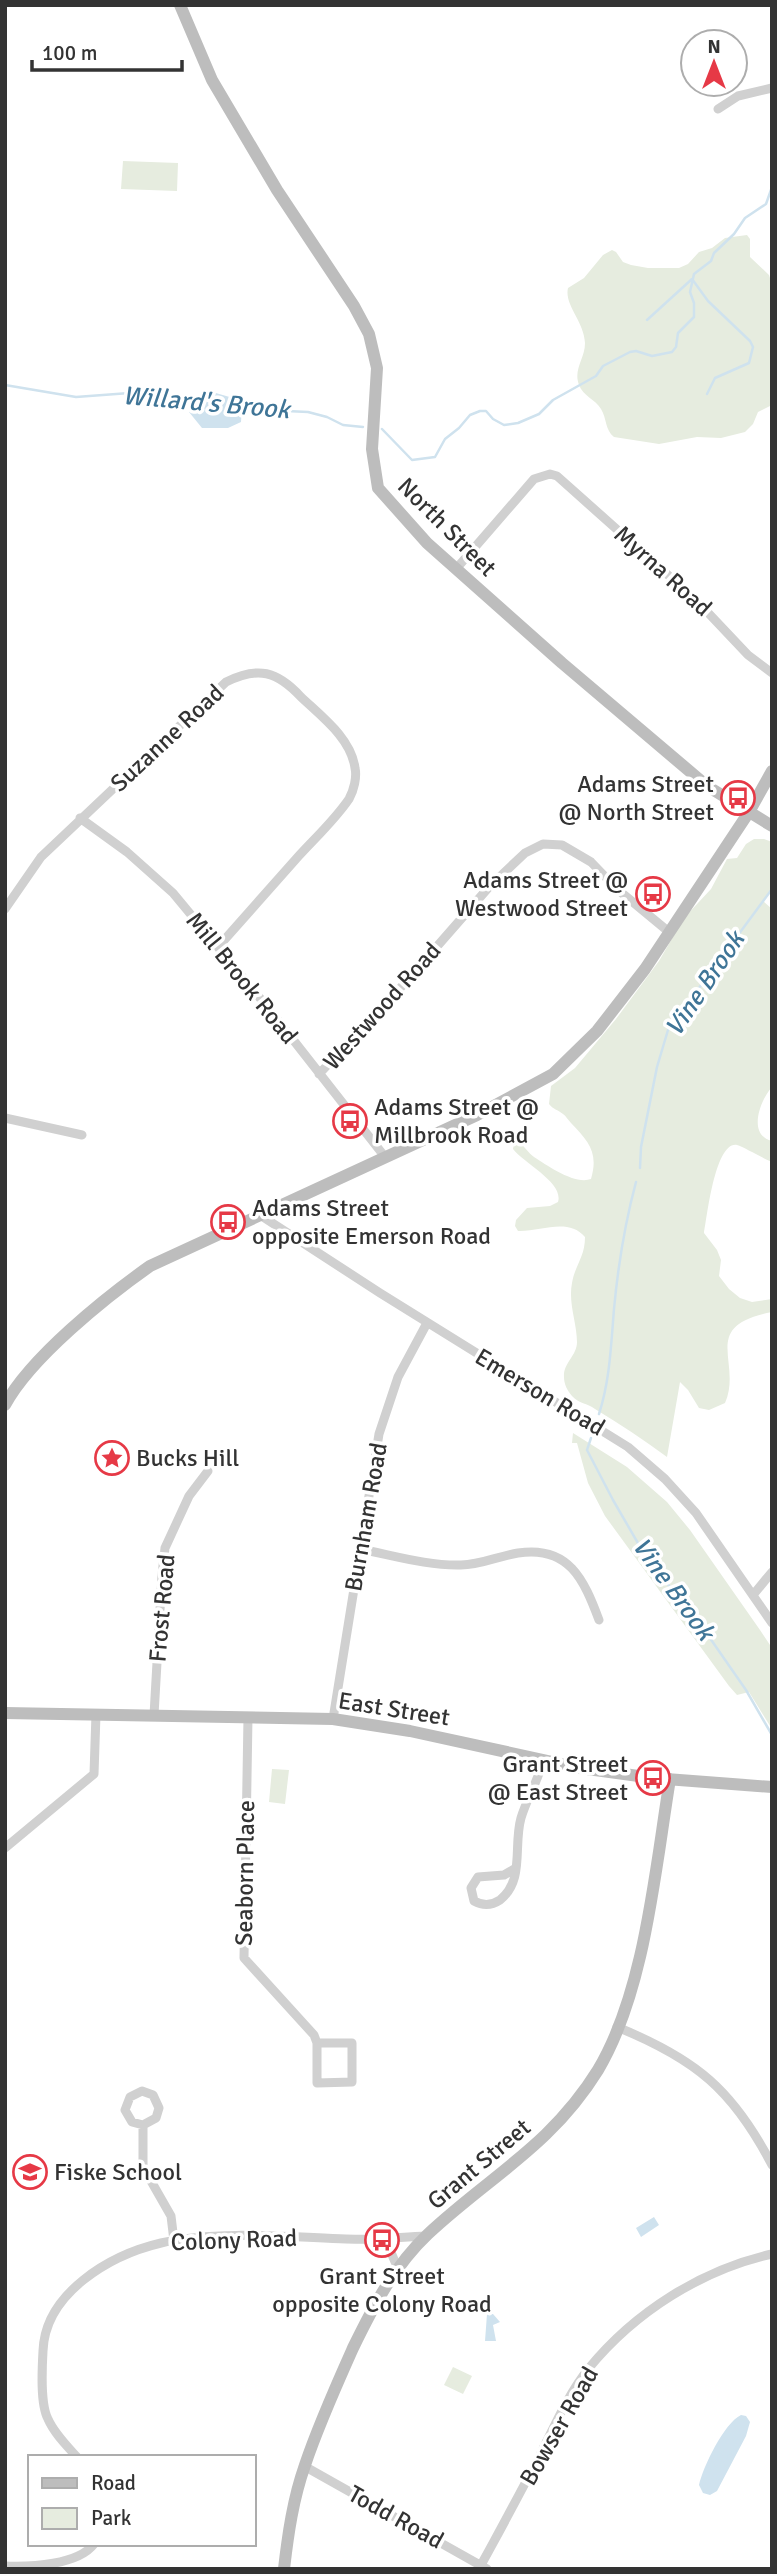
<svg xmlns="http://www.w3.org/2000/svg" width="777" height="2574" viewBox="0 0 777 2574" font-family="Signika,sans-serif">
<rect width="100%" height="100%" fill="#fff"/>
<path fill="#e6ecdf" d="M123 161 178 163 177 191 121 189Z
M747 235 750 239V257L769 275 772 284V405L758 412 753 424 745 432 721 438 697 437 659 444 614 437C605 430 607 419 601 409 595 399 583 396 579 385 573 369 585 359 585 343 584 321 564 305 568 288L584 278 603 255 612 250 616 252 623 262 631 265 648 268H679L688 264 699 252 712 248 725 238Z
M754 839H764L772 842V889L763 901 772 909V1087C760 1100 747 1135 772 1141V1162C762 1158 744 1147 737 1145 715 1141 707 1218 704 1233L717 1250 721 1260 719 1276 729 1289 740 1298 752 1302 772 1299V1312C698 1326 743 1362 725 1403L709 1410 699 1408 688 1390 680 1382 667 1457C644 1440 620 1424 595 1409 587 1403 579 1404 572 1396 567 1390 564 1384 564 1377 563 1363 577 1356 577 1342 577 1323 568 1303 572 1283 575 1265 585 1257 585 1237 568 1217 540 1232 518 1231L515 1226 516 1220 527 1208 550 1206 558 1202C564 1183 525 1164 513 1149L514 1143 518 1142C525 1146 528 1153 534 1157 548 1166 575 1185 591 1179 599 1152 588 1141 571 1123 568 1120 566 1116 563 1114 557 1109 554 1110 549 1104L551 1086 575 1068 616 1019 659 961 684 918 711 889 727 859 737 858 746 844Z
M573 1433 627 1467 667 1502 690 1530 760 1630 772 1648V1729L749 1692 737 1695 729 1686 605 1516 588 1483 577 1443H572Z
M272 1769 289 1770 285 1804 269 1802Z
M453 2367 472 2376 463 2394 444 2385Z"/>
<path fill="#cfe2ee" d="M209 391 233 398 242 405 241 422 228 428H202L189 412 194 398Z
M654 2217 659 2225 641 2237 636 2228Z
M487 2314H493L500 2322 493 2325 496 2341H485Z
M741 2415 746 2416 750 2422 746 2436 717 2491 710 2495 703 2493 699 2485C703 2467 724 2423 741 2415Z"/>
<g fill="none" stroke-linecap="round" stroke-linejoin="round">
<path stroke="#cfe2ee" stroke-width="2.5" d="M647 320 692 279 708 301 750 341 753 347 749 363 715 378 707 394
M5 385 76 397 143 392 195 406
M240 409 308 412 327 417 343 425 363 427
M382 429 412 460 435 457 445 439 459 428 470 415 480 411H486L493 419 504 425 518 423 539 414 553 400 596 376 603 366 630 352 636 351 652 356 672 352 676 347 678 333 694 317V303L690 292 694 274 711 261 714 253 734 234 745 218 766 204 772 187
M640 1168 641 1147 657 1067 668 1030 772 889
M599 1414C610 1380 611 1345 614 1309 618 1266 625 1223 636 1182
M591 1438 587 1450 613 1500 646 1557 705 1631 746 1690 772 1735"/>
<path stroke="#d0d0d0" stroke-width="9" d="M718 109 738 96 772 88
M456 569 534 479 550 474 557 476 696 600 748 655 772 673
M80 818 127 852 173 893 269 1009 385 1157
M5 909 41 857 226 682C258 666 277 671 301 697 321 716 351 738 355 768 357 777 354 790 349 799 334 821 314 839 296 859 270 888 244 918 218 947
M319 1074 405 983 489 887 525 853 543 844 562 845 591 862 617 889 669 932
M5 1118 82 1135
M260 1215 380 1293 628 1447 665 1479 696 1513 772 1623
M360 1549C392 1555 428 1566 461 1565 481 1565 498 1556 518 1553 569 1545 584 1580 599 1620
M753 1595 772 1572
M154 1715 162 1575 165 1548 189 1496 208 1471
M248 1717 244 1958 314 2035 317 2043V2083L352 2082V2043H317
M333 1719 379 1434 398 1377 427 1323
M5 1848 94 1774 96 1714
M516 1868 504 1875 478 1877 471 1888 474 1901C483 1906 491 1906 500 1900 525 1880 513 1846 521 1818 527 1798 538 1781 543 1761
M617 2027C696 2059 733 2090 772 2165
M143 2125 132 2122 125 2110 130 2097 142 2091 153 2095 159 2108 156 2118 143 2125V2167L171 2216 174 2241
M385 2238 398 2269
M77 2457C67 2446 54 2433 48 2419 40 2404 42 2369 43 2351 45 2293 110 2255 161 2243 217 2230 289 2237 346 2239 373 2240 400 2237 426 2236
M304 2466 487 2569
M481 2565C501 2529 520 2493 539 2457 554 2427 568 2394 589 2368 635 2312 701 2270 772 2254
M5 2566C31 2567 78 2565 94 2544"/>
<path stroke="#bdbdbd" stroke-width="12" d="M180 5 212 80 277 190 354 306 369 334 377 368 372 449 378 488 427 543 562 663 707 786 772 826
M5 1405C30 1358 106 1297 150 1266L477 1115 553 1074 597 1031 645 969 749 812 772 771
M5 1713 333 1719 410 1731 580 1768 653 1778 772 1787
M284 2569C288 2534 293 2499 305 2465 318 2426 336 2386 353 2348 373 2307 394 2266 428 2234 490 2176 551 2146 598 2070 645 1991 655 1870 670 1779"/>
</g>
<defs>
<g id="bus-ring" transform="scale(1.75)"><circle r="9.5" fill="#fff" stroke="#e63946" stroke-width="1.5"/><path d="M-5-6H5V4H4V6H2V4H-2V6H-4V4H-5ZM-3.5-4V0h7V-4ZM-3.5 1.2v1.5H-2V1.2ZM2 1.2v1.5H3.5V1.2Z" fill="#e63946"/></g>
<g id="sight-ring" transform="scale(1.75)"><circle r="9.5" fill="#fff" stroke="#e63946" stroke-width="1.5"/><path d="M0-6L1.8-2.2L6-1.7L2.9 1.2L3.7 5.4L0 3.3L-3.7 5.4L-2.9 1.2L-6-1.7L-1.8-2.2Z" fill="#e63946"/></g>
<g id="school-ring" transform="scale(1.75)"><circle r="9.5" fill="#fff" stroke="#e63946" stroke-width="1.5"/><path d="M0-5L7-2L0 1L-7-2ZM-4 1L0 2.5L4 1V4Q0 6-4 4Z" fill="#e63946"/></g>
</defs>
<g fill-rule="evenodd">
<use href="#bus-ring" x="738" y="798"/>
<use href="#bus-ring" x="653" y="894"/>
<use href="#bus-ring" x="350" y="1121"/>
<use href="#bus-ring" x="228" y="1222"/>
<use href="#sight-ring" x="112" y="1458"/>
<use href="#bus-ring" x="653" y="1778"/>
<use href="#school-ring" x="30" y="2172"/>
<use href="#bus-ring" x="382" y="2240"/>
</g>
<g text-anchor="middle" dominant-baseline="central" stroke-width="7" stroke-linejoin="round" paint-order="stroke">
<g font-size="24" fill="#333" stroke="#fff">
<text transform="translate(447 527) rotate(45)">North Street</text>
<text transform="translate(663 571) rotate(42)">Myrna Road</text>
<text transform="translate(167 738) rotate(-43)">Suzanne Road</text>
<text transform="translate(242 978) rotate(51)">Mill Brook Road</text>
<text transform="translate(382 1006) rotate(-48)">Westwood Road</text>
<text transform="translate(540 1392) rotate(31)">Emerson Road</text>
<text transform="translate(366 1517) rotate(-80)">Burnham Road</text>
<text transform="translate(162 1608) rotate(-85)">Frost Road</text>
<text transform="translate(394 1709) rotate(9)">East Street</text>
<text transform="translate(245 1873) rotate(-89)">Seaborn Place</text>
<text transform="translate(479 2164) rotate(-40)">Grant Street</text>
<text transform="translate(234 2240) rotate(-2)">Colony Road</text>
<text transform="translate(559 2426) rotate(-60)">Bowser Road</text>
<text transform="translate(396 2517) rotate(29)">Todd Road</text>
</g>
<g font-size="24" fill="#333" stroke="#fff" text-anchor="start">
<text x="714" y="784" text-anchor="end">Adams Street<tspan x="714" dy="28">@ North Street</tspan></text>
<text x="628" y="880" text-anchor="end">Adams Street @<tspan x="628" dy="28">Westwood Street</tspan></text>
<text x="374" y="1107">Adams Street @<tspan x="374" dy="28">Millbrook Road</tspan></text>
<text x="252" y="1208">Adams Street<tspan x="252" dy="28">opposite Emerson Road</tspan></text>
<text x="136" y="1458">Bucks Hill</text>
<text x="628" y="1764" text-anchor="end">Grant Street<tspan x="628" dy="28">@ East Street</tspan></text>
<text x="54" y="2172">Fiske School</text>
<text x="382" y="2276" text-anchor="middle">Grant Street<tspan x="382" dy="28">opposite Colony Road</tspan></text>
</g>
<g font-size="26" font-style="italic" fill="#3f7597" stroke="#fff">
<text transform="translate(206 403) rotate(5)">Willard's Brook</text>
<text transform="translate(705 984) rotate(-56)">Vine Brook</text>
<text transform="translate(673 1589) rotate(54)">Vine Brook</text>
</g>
</g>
<rect width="777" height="2574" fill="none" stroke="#333333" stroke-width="14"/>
<rect x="28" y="2455" width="228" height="91" fill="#ffffff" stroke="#adadad" stroke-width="2"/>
<rect x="42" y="2478" width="35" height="10" fill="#bdbdbd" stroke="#adadad" stroke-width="2"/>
<text x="91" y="2490" font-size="21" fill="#333333">Road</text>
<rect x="42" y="2508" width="35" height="21" fill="#e6ecdf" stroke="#adadad" stroke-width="2"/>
<text x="91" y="2525" font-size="21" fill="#333333">Park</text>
<g transform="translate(714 63)"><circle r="33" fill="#ffffff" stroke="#adadad" stroke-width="2"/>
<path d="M0-5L12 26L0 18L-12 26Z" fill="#e63946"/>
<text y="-10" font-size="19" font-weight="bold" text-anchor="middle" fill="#333333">N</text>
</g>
<path d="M32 60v10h150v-10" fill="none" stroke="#333333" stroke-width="3.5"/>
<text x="42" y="60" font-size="21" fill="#333333" stroke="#ffffff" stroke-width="5" paint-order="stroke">100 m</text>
</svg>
